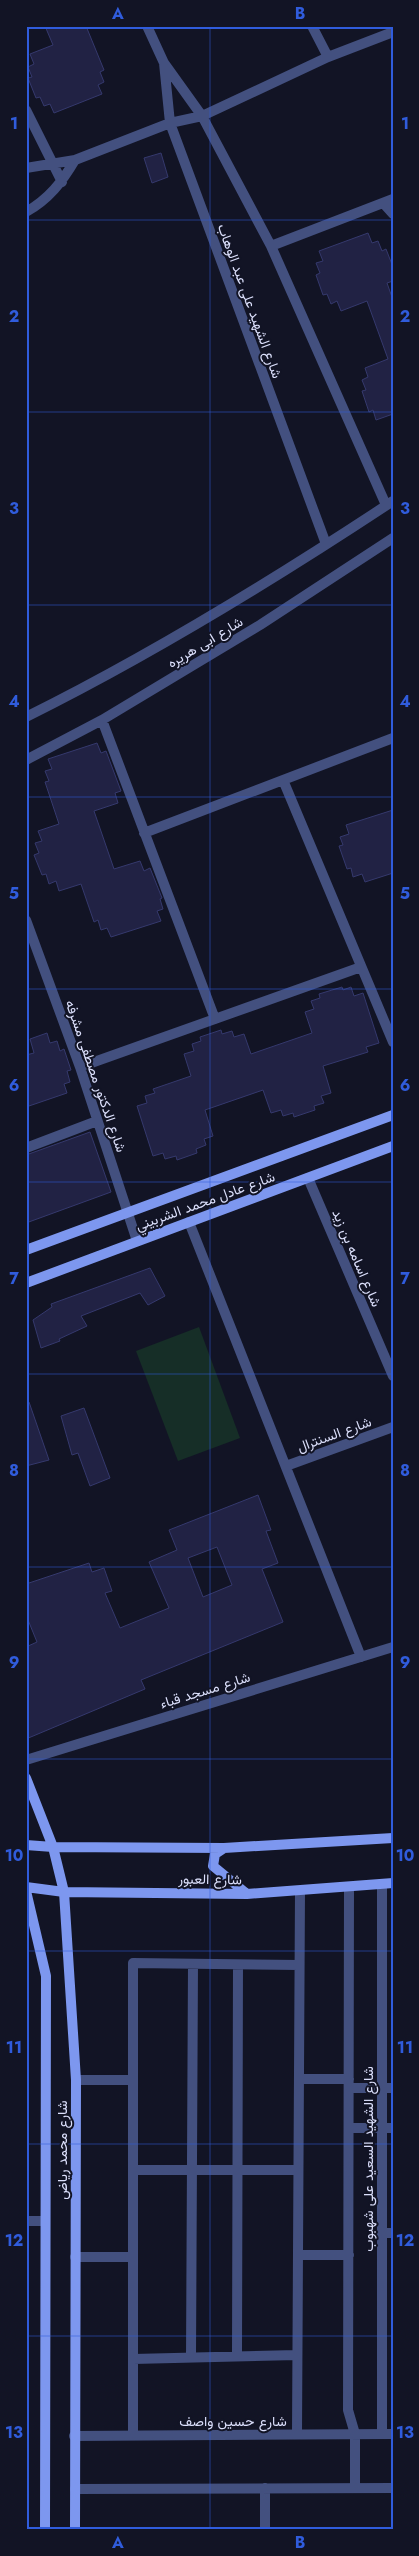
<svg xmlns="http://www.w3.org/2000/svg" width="419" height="2556" viewBox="0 0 419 2556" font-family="Jost,Vazirmatn,sans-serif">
<rect width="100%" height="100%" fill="#121425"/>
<path fill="#162e27" d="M199 1327 240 1438 178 1461 136 1351Z"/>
<path fill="#212244" stroke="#35396d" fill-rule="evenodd" d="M45 26H86L104 70 100 72 104 82 98 85 102 94 54 113 50 104 44 106 40 97 36 98 28 78 32 77 28 67 34 64 30 54 53 45Z
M161 153 168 177 152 183 144 158Z
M368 233 372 243 378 241 382 251 386 249 393 267V281L387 283 393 300V414L376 420 373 410 369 412 362 391 366 390 362 380 368 377 365 368 388 359 367 301 341 311 337 301 331 304 327 294 323 295 316 275 320 273 316 263 323 261 319 251Z
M97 743 101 753 106 751 121 791 115 793 118 803 94 811 114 869 140 861 144 871 150 868 162 898 160 899 163 909 157 911 161 921 111 937 107 928 101 930 98 920 94 922 81 884 59 891 56 881 49 884 46 874 42 875 34 855 39 853 35 843 42 841 38 831 59 824 45 782 49 781 45 771 52 769 48 759Z
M393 810V873L365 882 362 874 353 877 351 868 347 869 339 846 343 845 340 837 349 834 346 825Z
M342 987 343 990 351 987 354 996 363 993 379 1043 366 1047 368 1052 323 1066 331 1093 321 1096 324 1103 314 1106 315 1110 294 1117 293 1113 283 1116 281 1110 271 1113 263 1090 205 1110 213 1136 204 1139 206 1145 196 1149 197 1153 177 1160 176 1156 165 1159 163 1153 153 1156 137 1106 147 1103 145 1096 155 1093 153 1089 191 1076 184 1054 194 1051 192 1044 201 1041 200 1037 221 1030 222 1034 232 1031 234 1037 244 1034 251 1054 312 1033 305 1012 314 1009 311 1001 320 998 319 994Z
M47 1033 50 1043 57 1041 60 1051 64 1049 71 1070 67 1071 70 1082 64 1084 67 1093 26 1107V1055L34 1053 30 1039Z
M90 1132 111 1192 26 1223V1155Z
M150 1268 165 1296 148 1305 140 1293 81 1316 87 1326 59 1339 60 1341 41 1348 33 1320 52 1307 51 1304Z
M29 1402 49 1460 26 1466V1403Z
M84 1408 110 1478 90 1486 78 1453 72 1455 61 1416Z
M258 1495 271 1530 266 1531 278 1563 262 1569 283 1622 141 1680 145 1689 26 1739V1647L37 1642 26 1615V1584L89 1563 92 1572 104 1568 112 1591 105 1593 120 1628 169 1608 149 1562 177 1550 169 1530ZM217 1547 232 1585 203 1597 188 1558Z"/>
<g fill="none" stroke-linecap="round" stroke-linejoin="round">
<path stroke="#43507f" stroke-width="10" d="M147 26 164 63 202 116 271 246 386 505
M312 26 328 57
M164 63 170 123 326 544
M26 110 62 182
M26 168 75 160 170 123 202 116 328 57 393 32
M384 204 393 214
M26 212C49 199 62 182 75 160
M271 246 393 199
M26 717C153 654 275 579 393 501
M102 720 215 1019
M26 760 102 720 260 625 393 538
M283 780 393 1042
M144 833 393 738
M26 920 80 1067 137 1241
M80 1067 361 967
M26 1148 97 1121
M308 1178 393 1376
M189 1222 361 1657
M286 1466 393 1427
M26 1760 393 1647
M349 1887 348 2410 355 2434V2488
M299 2079H349
M76 2080H133
M349 2088H393
M349 2128H393
M133 2170H298
M26 2221H44
M382 2233H393
M298 2255H349
M75 2257H133
M237 2356 238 1965
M191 2357 193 1964
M133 2359 297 2355
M297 2434 300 1891
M382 2434V1884
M133 2435V1963L299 1965
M74 2436 393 2434
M75 2489 393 2488
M265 2530V2488"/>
<path stroke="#7d97ef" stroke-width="10" d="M26 1250 393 1115
M26 1283 393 1146
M26 1778 53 1847 64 1892 76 2080 75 2530
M26 1845 53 1847 224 1848 393 1838
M224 1848 215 1854 213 1866 247 1894
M26 1887 64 1892 247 1894 393 1883
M26 1891 46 1976 45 2530"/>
</g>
<path fill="none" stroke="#305cdc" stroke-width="1" stroke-opacity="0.55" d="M210 26V2530M26 220H393M26 412H393M26 605H393M26 797H393M26 989H393M26 1182H393M26 1374H393M26 1567H393M26 1759H393M26 1951H393M26 2144H393M26 2336H393"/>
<g text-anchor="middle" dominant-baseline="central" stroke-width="4" stroke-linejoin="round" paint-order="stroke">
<g font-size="14" fill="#dbdffb" stroke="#121425">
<text transform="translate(250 301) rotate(70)">شارع الشهيد على عبد الوهاب</text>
<text transform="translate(205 642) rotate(-31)">شارع ابى هريره</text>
<text transform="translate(96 1076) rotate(71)">شارع الدكتور مصطفى مشرفه</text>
<text transform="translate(205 1201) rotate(-20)">شارع عادل محمد الشربيني</text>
<text transform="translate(357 1258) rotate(67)">شارع اسامه بن زيد</text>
<text transform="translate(334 1434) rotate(-20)">شارع السنترال</text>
<text transform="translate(205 1690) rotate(-17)">شارع مسجد قباء</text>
<text transform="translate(210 1879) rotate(1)">شارع العبور</text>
<text transform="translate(62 2150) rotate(-90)">شارع محمد رياض</text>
<text transform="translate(368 2159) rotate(-90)">شارع الشهيد السعيد على شهبوب</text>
<text x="233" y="2421">شارع حسين واصف</text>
</g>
</g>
<rect width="419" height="2556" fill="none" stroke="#121425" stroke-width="55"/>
<rect x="28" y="28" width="364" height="2500" fill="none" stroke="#305cdc" stroke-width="2"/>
<g font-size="16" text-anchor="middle" font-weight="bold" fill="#305cdc">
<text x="118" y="19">A</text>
<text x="300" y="19">B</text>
<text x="14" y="129">1</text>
<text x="405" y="129">1</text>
<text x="14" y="322">2</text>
<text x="405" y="322">2</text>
<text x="14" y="514">3</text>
<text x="405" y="514">3</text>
<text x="14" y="707">4</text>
<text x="405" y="707">4</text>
<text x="14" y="899">5</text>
<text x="405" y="899">5</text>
<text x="14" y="1091">6</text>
<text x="405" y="1091">6</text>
<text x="14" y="1284">7</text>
<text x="405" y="1284">7</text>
<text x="14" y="1476">8</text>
<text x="405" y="1476">8</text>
<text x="14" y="1668">9</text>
<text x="405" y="1668">9</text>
<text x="14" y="1861">10</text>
<text x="405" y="1861">10</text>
<text x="14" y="2053">11</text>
<text x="405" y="2053">11</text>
<text x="14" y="2246">12</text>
<text x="405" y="2246">12</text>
<text x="14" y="2438">13</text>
<text x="405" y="2438">13</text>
<text x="118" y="2548">A</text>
<text x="300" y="2548">B</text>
</g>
</svg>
